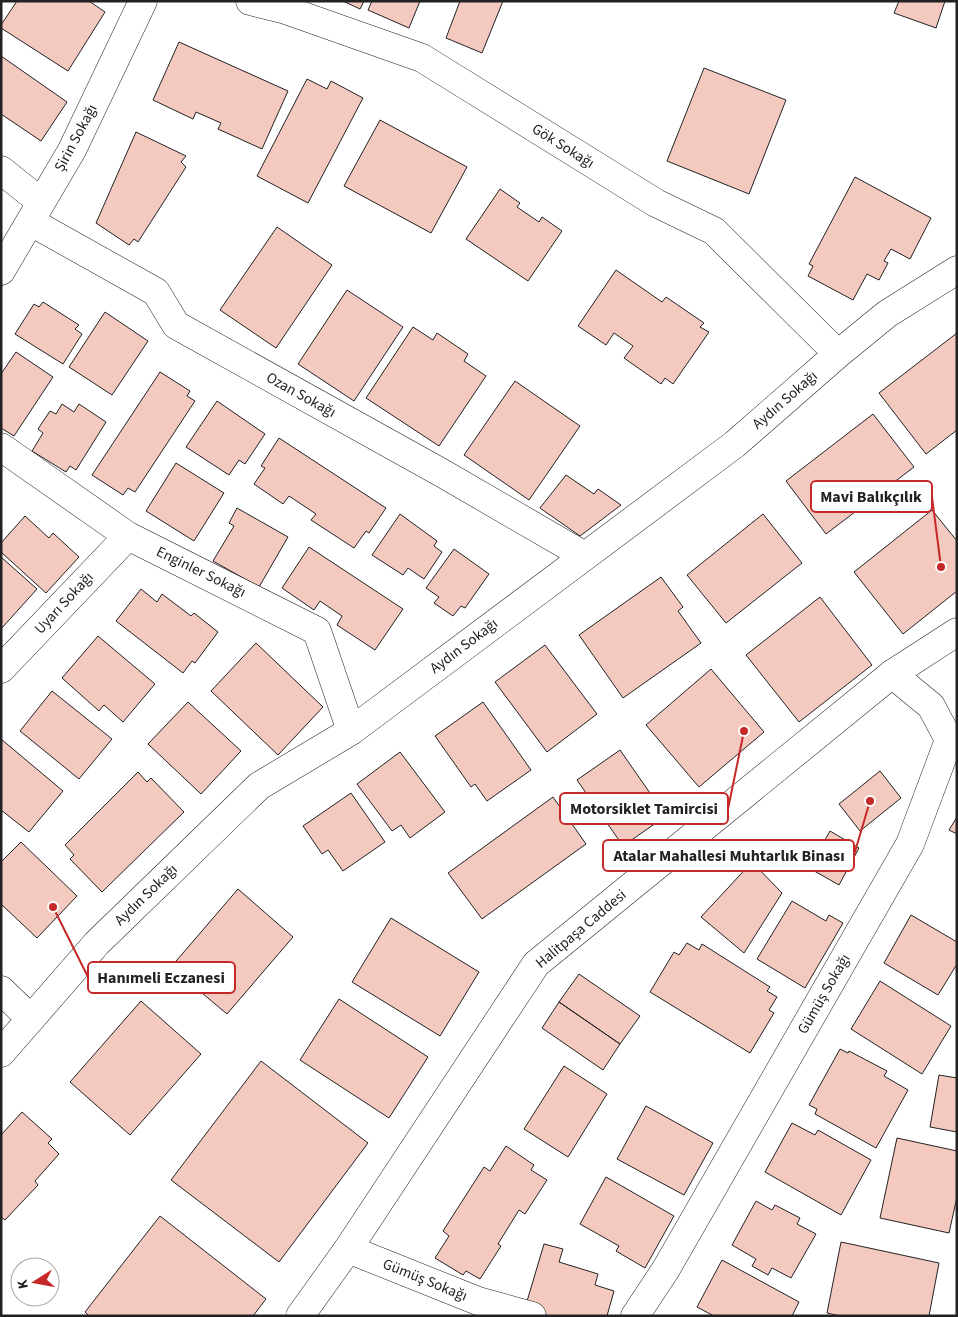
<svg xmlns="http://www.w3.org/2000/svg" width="958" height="1317" viewBox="0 0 958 1317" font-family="'Source Sans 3',sans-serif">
<rect width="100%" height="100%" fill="#fff"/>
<path fill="#f3c9c0" stroke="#222" d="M17 1H89L105 12 68 71 1 28V25Z
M343 1H364L360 9Z
M372 1H420L409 28 368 10Z
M460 1H503L482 53 446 38Z
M899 1H945L936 28 894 13Z
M179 42 288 91 262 149 218 129 221 123 196 112 193 119 153 100Z
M1 56 67 102 41 141 1 114Z
M704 68 786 100 749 194 667 161Z
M307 79 327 89 331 81 363 98 308 203 257 176Z
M380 120 467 167 431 233 344 186Z
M136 132 186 156 181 162 186 167 138 242 134 239 129 245 96 223Z
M855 177 931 218 910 259 891 249 884 261 888 263 879 280 867 274 853 300 808 276 813 266 809 264Z
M500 189 520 203 517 207 539 222 542 217 562 231 528 281 466 239Z
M277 227 332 265 276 348 220 310Z
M616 270 662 302 666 297 704 323 700 327 709 332 673 384 665 378 661 384 624 358 633 346 614 333 606 345 578 326Z
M347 290 403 327 354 401 298 364Z
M43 302 79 325 75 329 82 334 63 364 15 334 34 304 39 307Z
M105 312 148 341 112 395 69 367Z
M413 327 433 340 437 333 468 354 464 361 486 376 439 446 366 398Z
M957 333V430L926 454 879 393Z
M16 352 53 377 14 436 1 428V374Z
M160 372 190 391 187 396 195 401 135 492 128 488 123 495 92 475Z
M515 381 580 426 529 500 464 455Z
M217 401 265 434 245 464 239 460 229 475 186 447Z
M62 404 74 412 79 404 106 422 76 470 70 466 66 472 32 451 43 433 38 429 50 411 56 414Z
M873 414 914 467 826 534 786 481Z
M279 438 386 508 369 533 366 531 354 548 311 520 316 514 289 496 283 504 254 484 265 468 261 466Z
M176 463 224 493 194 541 146 511Z
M566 475 594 494 598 489 621 505 580 536 540 508Z
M237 508 288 537 259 587 213 561 234 526 229 523Z
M932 510 957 541V591L903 634 854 572Z
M400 514 437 541 434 546 442 552 424 579 408 568 403 575 372 555Z
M763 514 802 563 726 623 687 575Z
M25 516 49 538 53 533 79 557 46 593 1 552V543Z
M309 547 403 609 375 650 337 625 342 616 320 601 314 610 282 588Z
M454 549 489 574 465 608 461 606 453 616 434 603 439 597 426 588Z
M1 557 37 589 1 629Z
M661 577 683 607 678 611 701 643 623 698 579 635Z
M141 589 157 602 162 594 191 616 194 613 218 632 195 663 192 661 183 673 116 621Z
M820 597 872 665 799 722 746 655Z
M98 636 155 684 123 722 104 705 99 711 62 678Z
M256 643 323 707 278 755 211 691Z
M545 645 597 714 547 752 495 682Z
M711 669 764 732 699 787 646 725Z
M52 691 112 739 79 779 20 731Z
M188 702 241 751 201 794 148 744Z
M483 702 531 770 487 801 475 784 471 787 435 736Z
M1 739 63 791 29 832 1 810Z
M620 750 666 816 623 846 577 780Z
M400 752 445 812 410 838 401 825 392 831 357 784Z
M880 771 901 798 860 831 839 804Z
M138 772 147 782 151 778 184 812 102 892 70 859 74 855 65 845Z
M351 793 385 842 343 871 328 850 322 854 303 826Z
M553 797 586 844 482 919 448 873Z
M957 817V834L949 830Z
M830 831 859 848 839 885 809 868Z
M21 842 77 896 37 938 1 904V862Z
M752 862 782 893 744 953 701 917Z
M238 889 293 937 227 1014 171 967Z
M792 901 826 921 829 915 843 923 805 988 757 959Z
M911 915 957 942V964L938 995 884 963Z
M391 918 479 972 440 1036 352 982Z
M687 943 699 950 702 944 770 987 767 991 777 997 769 1010 774 1013 750 1053 650 992 674 952 679 955Z
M579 974 640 1016 620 1044 559 1002Z
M880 981 951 1026 922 1074 851 1029Z
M339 999 428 1057 389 1118 300 1060Z
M141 1001 201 1054 130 1135 70 1082Z
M559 1002 620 1044 603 1070 542 1028Z
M840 1049 848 1053 849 1051 887 1071 884 1076 908 1090 876 1148 815 1114 817 1109 809 1105Z
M261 1061 368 1143 279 1262 171 1180Z
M564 1066 607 1094 568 1157 524 1129Z
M939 1075 957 1078V1132L930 1127Z
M646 1106 713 1143 684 1195 617 1159Z
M22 1112 52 1139 48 1143 59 1154 35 1181 38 1185 5 1220 1 1217V1135Z
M792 1123 815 1135 818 1130 871 1160 841 1215 765 1172Z
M897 1138 957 1151V1197L949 1233 880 1218Z
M506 1146 534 1165 531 1170 547 1180 525 1214 519 1210 498 1244 501 1246 480 1279 466 1271 463 1275 435 1258 449 1236 443 1231 484 1167 490 1171Z
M606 1177 674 1216 645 1268 616 1251 619 1246 580 1224Z
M756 1201 772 1210 775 1205 800 1218 797 1224 816 1234 791 1278 772 1268 768 1275 752 1266 756 1259 732 1245Z
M160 1216 266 1299 253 1316H89L85 1312Z
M841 1242 939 1263 929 1316H840L827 1313Z
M544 1244 563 1249 559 1262 598 1274 595 1285 614 1291 607 1316H549L525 1308Z
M722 1260 799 1302 792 1316H714L697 1307Z"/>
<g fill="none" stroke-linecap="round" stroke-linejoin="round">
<g stroke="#222" stroke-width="29">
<path id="street" d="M250 1 286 10 422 58 656 203 714 231 838 354
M1 170 41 202
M31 222 156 292 176 325 442 473 585 556
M1 271 72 150 143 1
M1 447 128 536 317 631 351 731
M1 669 128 536
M1 990 31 1019
M1 1053 97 943 259 786 351 731 735 444 838 354 887 314 957 270
M348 1249 478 1301 532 1316
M635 1316 666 1269 910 844 949 740 931 706 892 674"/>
</g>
<g stroke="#222" stroke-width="29">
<path id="secondary" d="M300 1316 348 1249 536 964 892 674 957 632"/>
</g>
<use href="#street" stroke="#fff" stroke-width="28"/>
<use href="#secondary" stroke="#fff" stroke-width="28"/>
</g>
<g text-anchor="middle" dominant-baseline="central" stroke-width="4" stroke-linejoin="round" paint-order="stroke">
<g font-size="15" fill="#222" stroke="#fff">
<text transform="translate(76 138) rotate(-62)">Şirin Sokağı</text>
<text transform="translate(563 146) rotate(32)">Gök Sokağı</text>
<text transform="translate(301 395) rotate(29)">Ozan Sokağı</text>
<text transform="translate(785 400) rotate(-41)">Aydın Sokağı</text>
<text transform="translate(201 572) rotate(26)">Enginler Sokağı</text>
<text transform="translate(64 603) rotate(-47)">Uyarı Sokağı</text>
<text transform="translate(464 646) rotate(-37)">Aydın Sokağı</text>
<text transform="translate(146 895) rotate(-44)">Aydın Sokağı</text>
<text transform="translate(581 929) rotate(-40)">Halitpaşa Caddesi</text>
<text transform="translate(824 994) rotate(-60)">Gümüş Sokağı</text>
<text transform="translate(425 1280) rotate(22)">Gümüş Sokağı</text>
</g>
</g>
<path fill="none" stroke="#c62828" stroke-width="2" d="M941 567L932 497M744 731L728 809M870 801L854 855M53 907L88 977"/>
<g fill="#c62828" stroke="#fff" stroke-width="2">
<circle cx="941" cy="567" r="5"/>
<circle cx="744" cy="731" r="5"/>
<circle cx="870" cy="801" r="5"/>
<circle cx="53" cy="907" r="5"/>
</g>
<g fill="#fff" stroke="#c62828" stroke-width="2">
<rect x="811" y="481" width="121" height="31" rx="5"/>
<rect x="560" y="793" width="168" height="31" rx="5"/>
<rect x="603" y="840" width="251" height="31" rx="5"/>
<rect x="88" y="962" width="147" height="31" rx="5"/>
</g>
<g font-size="16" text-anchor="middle" font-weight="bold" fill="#222">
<text x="871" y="502">Mavi Balıkçılık</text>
<text x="644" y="814">Motorsiklet Tamircisi</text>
<text x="729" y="861">Atalar Mahallesi Muhtarlık Binası</text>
<text x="161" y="983">Hanımeli Eczanesi</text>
</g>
<rect width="958" height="1317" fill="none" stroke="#222222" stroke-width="5"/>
<g transform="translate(35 1282) rotate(259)"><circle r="24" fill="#ffffff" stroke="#a7a7a7"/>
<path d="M0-4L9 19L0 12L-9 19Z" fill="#c62828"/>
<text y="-8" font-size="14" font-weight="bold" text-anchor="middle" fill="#222222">K</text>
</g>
</svg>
